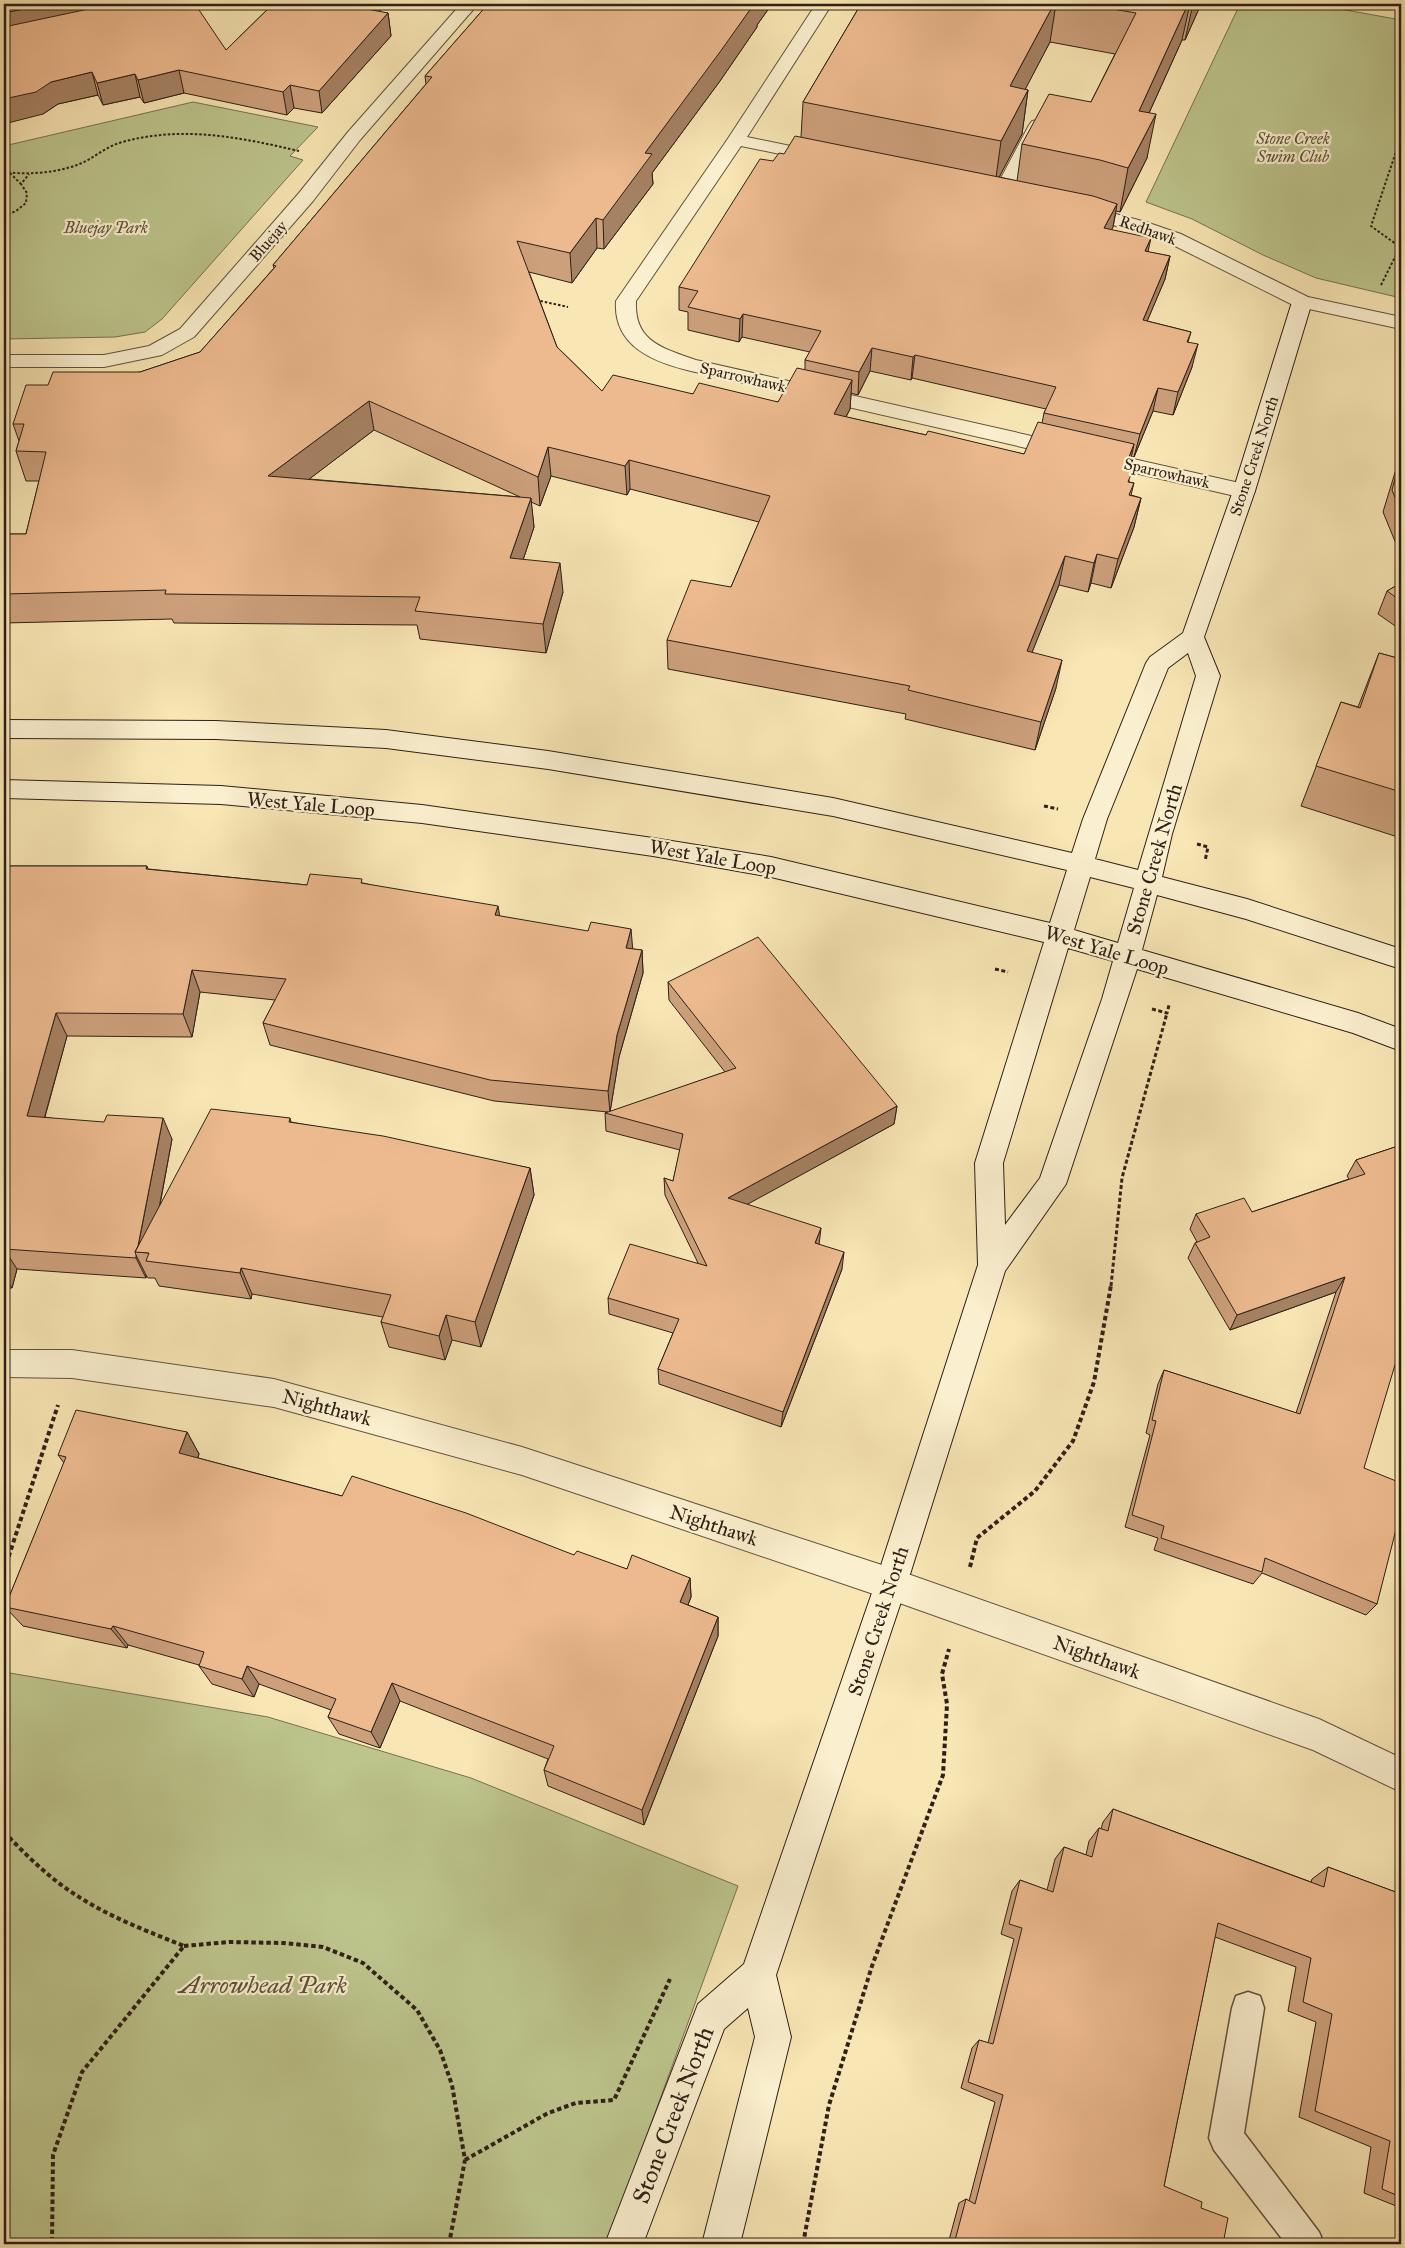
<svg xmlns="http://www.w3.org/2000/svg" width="1405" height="2248" viewBox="0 0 1405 2248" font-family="'IM FELL Great Primer',serif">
<rect width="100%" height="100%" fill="#f8e6b4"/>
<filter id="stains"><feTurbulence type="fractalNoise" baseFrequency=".004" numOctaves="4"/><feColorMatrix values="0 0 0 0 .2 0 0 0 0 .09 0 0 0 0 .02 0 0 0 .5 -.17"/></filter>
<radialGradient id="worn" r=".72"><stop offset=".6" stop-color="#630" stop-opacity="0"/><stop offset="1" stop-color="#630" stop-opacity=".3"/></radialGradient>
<path fill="#bdc58d" stroke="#767252" d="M1240 4H1313L1401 20V298L1316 278 1263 255 1192 219 1146 202Z
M193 102 318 127 290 156 303 160 162 319 145 332 115 337 4 339V146Z
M4 1672 268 1717 471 1778 738 1886 607 2244H4Z"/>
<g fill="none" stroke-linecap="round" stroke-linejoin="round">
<g stroke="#61523e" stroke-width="3">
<path id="lane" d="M1248 1992 1260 1996 1264 2008 1244 2133 1319 2232 1324 2244H1286L1214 2150 1209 2138 1232 2008 1236 1996Z"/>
</g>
<g stroke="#61523e" stroke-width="2">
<path id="street" d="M461 4H478L360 140 313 201 194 337 162 355 104 367H4V355H104L149 346 180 329 299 193 348 132Z
M816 4H832L747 137 829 154 832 158 829 162 823 163 741 146 636 301C634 342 663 348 696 360L1244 484 1252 486 1255 491 1252 496 1244 498 691 371C653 362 613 346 616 301L727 140Z
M1038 120 1044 121 1047 125 1010 195 1008 199 1001 201 994 199 992 195 1029 125 1032 121Z
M1078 204 1146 222 1181 234 1308 297 1401 317V329L1295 306 1167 242 1132 230 1071 214 1069 210 1071 206Z
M4 1350H72L274 1379 522 1447 891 1568 1319 1719 1401 1758V1792L1313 1750 891 1600 522 1475 274 1407 72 1378 4 1377Z"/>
</g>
<g stroke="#2f2017" stroke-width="2">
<path id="secondary" d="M1302 296 1309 298 1312 302 1255 491 1204 637 1220 676 1172 834 1162 877 1247 899 1401 949V969L1246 919 1157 895 1142 950 1358 1013 1401 1029V1051L1353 1033 1137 969 1066 1184 1005 1271 907 1584 776 1975 791 2037 740 2244H702L755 2037 748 2008 724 2029 643 2244H605L698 2004 744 1964 875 1584 978 1265 975 1163 1044 942 771 877 653 856 422 823 221 804 4 798V780L221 786 422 805 653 838 771 857 1050 923 1067 870 833 816 548 769 386 748 216 739 4 738V720L216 721 386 730 548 751 833 798 1072 853 1083 819 1146 663 1150 657 1183 633 1233 491 1292 302 1295 298ZM1188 653 1196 676 1138 870 1095 859 1107 819 1168 668ZM1090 877 1134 888 1118 943 1074 930ZM1068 948 1113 961 1102 999 1040 1178 1005 1225 1003 1163Z"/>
</g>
<path stroke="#2f2017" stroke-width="2" stroke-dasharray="2.5 2" stroke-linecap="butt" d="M4 172C30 175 62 173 86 161 97 155 107 147 119 143 180 125 239 137 299 151
M10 173 21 184
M4 216 16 211 26 203 27 193 21 184 29 174
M1381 285 1400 247 1371 226 1401 137
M536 300 568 307"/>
<path stroke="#2f2017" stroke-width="3" stroke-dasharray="4 2.5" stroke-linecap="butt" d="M1044 806 1058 809
M1197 844 1208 847 1205 861
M995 969 1008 972
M1152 1009 1167 1013 1169 1005
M1111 1286 1122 1178 1167 1013"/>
<path stroke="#2f2017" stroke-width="4" stroke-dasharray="4.5 3" stroke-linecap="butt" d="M970 1567 977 1538 1035 1491 1073 1441 1094 1382 1111 1285
M4 1571 58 1405
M4 1832C26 1855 49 1878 76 1895 109 1917 147 1931 184 1946L82 2072 53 2155 52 2244
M184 1946 229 1942 283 1943 323 1947 363 1963 417 2010 440 2050 452 2085 465 2160 449 2244
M465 2160 548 2113 576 2103 614 2100 670 1979
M803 2244 829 2105 872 1966 943 1775 947 1704 942 1674 949 1649"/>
<use href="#lane" fill="#faefce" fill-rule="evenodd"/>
<use href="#street" fill="#faefce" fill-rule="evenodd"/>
<use href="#secondary" fill="#faefce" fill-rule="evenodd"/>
</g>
<path fill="#cca07b" stroke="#2f2017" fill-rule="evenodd" d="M273 4H387L379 12 388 13 391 36 322 113 294 108 287 115 184 93 144 103 140 97 103 105 98 95 58 104 43 114 4 49 226 50Z
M488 4H772L757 25V27L720 81 652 173 653 184 604 249 597 248 572 283 529 272 557 347 602 391 693 394 778 402 805 369V360L810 352 742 337 739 342 688 330V312L679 310V287L773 161 784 154 801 137 803 102 861 4H1201L1185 40H1182L1149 113 1147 158 1120 212 1116 211 1113 227 1111 230 1148 252 1170 256 1165 279 1147 321 1191 332 1188 342 1192 367 1173 415 1153 411 1134 457H1132L1128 471 1129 482 1134 483 1131 495 1141 498 1134 527 1111 588 1091 583 1088 592 1059 585 1032 652 1056 688 1035 750 905 719 906 714 668 669 667 640 731 587 759 522 630 489 627 495 551 476 540 506 531 502 534 527 523 560 563 592 546 653 420 639 417 625 174 623 172 619 4 623V534H26L39 481H26L16 451 19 441 13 424 48 385 140 372 200 352 274 268 273 265 426 84 425 76ZM1050 42 1115 54 1091 102 1022 144 1017 181 999 177 1022 134 1028 90 1025 89ZM870 371 911 380 912 378 1046 409 1044 413 1042 423 1024 454 926 435 846 417 850 409 851 393 858 395ZM374 430 520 497 309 479Z
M1401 454V556L1383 512 1397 466Z
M1401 583V630L1378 614 1387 591Z
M1379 653 1401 659V838L1301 806 1341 702 1358 707Z
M4 866H147L148 869 307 885 363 883 632 949 642 950 643 973 619 1057 610 1112 725 1072 669 1000 668 982 897 1106 894 1124 747 1204 819 1244 842 1269 781 1427 659 1384 658 1369 673 1333 609 1314 608 1298 698 1263 665 1195 664 1178 673 1181 680 1150 606 1131 605 1113 608 1112 494 1101 270 1045 263 1023 275 1000 200 992 192 1037 67 1036 45 1117 172 1139 160 1205 290 1118 291 1122 530 1168 534 1195 481 1347 452 1340 445 1360 389 1347 381 1322 383 1317 252 1294 251 1299 159 1286 155 1278H148L146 1275V1278L17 1269 12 1288H4Z
M1401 1145 1364 1468 1377 1604 1366 1615 1262 1573 1253 1584 1154 1550 1158 1538 1125 1527 1150 1435 1146 1433 1158 1384 1164 1370 1296 1413 1336 1292 1230 1330 1188 1258 1195 1243 1197 1242 1190 1229 1196 1214 1252 1212 1349 1179 1347 1176 1356 1160Z
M187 1432 199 1454 198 1458 342 1496 627 1569 690 1578 691 1597 688 1605 718 1617V1636L644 1825 548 1786 544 1770 548 1759 400 1701 380 1748 339 1734 328 1717 331 1710 259 1684 254 1697 212 1684 199 1666V1665L128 1645 127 1648 23 1626 5 1607 64 1463 58 1455Z
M1113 1809 1311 1882 1312 1879 1328 1867 1401 1894V2208L1364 2193 1371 2147 1299 2117 1316 2022 1288 2011 1296 1967 1215 1937 1164 2186 1201 2208 1223 2244H948L959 2203 966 2199 969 2201 995 2102 961 2088 972 2048 979 2040 988 2043 1014 1939 1001 1934 1012 1891 1020 1880 1047 1890 1055 1859 1064 1847 1086 1855 1089 1841 1099 1828 1101 1829 1103 1822Z"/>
<path fill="#a68264" stroke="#2f2017" d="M48 4H158L4 32V13Z
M365 4H387L369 22Z
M754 4H772L757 25V27L720 81 652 173 653 184 604 249 603 220 645 153Z
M1054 4H1056L1050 42 1004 130 1010 86Z
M1188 4H1190L1182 40 1130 155 1139 111Z
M1193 4H1201L1185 40Z
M388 13 391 36 322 113 319 91Z
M179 70 184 93 144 103 138 80Z
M92 72 98 95 58 104 43 114 4 124V99L51 82Z
M135 74 140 97 103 105 97 83Z
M290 85 294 108 287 115 283 92Z
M1028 90 1022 134 995 185 1001 141Z
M1156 114 1147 158 1120 212 1128 168Z
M1117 204 1113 227 1100 251 1104 228Z
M596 218 597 248 572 283 570 253Z
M1151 238 1146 261 1145 251Z
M1170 256 1165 279 1138 343 1143 320Z
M743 314 742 337 739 342 740 319Z
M1198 344 1192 367 1173 415 1178 392Z
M872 348 870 371 858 395 859 372Z
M915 355 912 378 911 380 913 357Z
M852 380 850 409 832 443 834 414Z
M1158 388 1153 411 1134 457 1140 434Z
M369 401 374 430 275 505 268 476Z
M1134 444 1128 473 1124 470Z
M548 447 551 476 540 506 538 477Z
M629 460 630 489 627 495 625 466Z
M531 498 534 527 514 587 510 558Z
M1141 498 1134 527 1111 588 1118 559Z
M1097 554 1091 583 1088 592 1094 563Z
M1065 556 1059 585 1021 680 1027 651Z
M560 563 563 592 546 653 543 624Z
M1062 660 1056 688 1035 750 1041 722Z
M498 906 502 929 495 915Z
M631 929 633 952 626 948Z
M642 950 643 973 619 1057 610 1112 608 1091 617 1035Z
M192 970 200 992 192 1037 183 1014Z
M56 1013 67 1036 39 1137 27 1116Z
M897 1106 894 1124 728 1215V1198Z
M163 1118 172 1139 150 1256 149 1253 137 1252Z
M530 1168 534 1195 481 1347 475 1322Z
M821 1228 819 1245 815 1243Z
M4 1249 17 1269 12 1288 4 1276Z
M844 1252 842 1269 781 1427 783 1412Z
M136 1255 146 1275V1278L136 1258Z
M241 1268 252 1294 251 1299 240 1273Z
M1345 1277 1336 1292 1230 1330 1237 1315Z
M446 1315 452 1340 445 1360 439 1336Z
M187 1432 199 1454 192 1475 179 1453Z
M690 1578 691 1597 681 1622 680 1602Z
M718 1617V1636L644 1825 642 1810Z
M113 1626 128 1645 127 1648 111 1629Z
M247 1666 259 1684 254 1697 242 1679Z
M392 1683 400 1701 380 1748 371 1732Z"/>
<path fill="#edba8f" stroke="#2f2017" d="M4 4H48L4 13Z
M112 4H195L226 50 273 4H372L367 9 388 13 319 91 290 85 283 92 179 70 138 80 135 74 97 83 92 72 51 82 36 92 4 99V49L5 48 4 40V27Z
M488 4H754L720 52 645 153 652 154 603 220 596 218 570 253 517 241 557 347 602 391 613 375 693 394 699 383 778 402 797 368 852 380 834 414 926 435 928 431 1024 454 1038 422 1134 444 1124 470 1132 472 1128 482 1134 483 1129 495 1141 498 1118 559 1097 554 1094 563 1065 556 1027 651 1062 660 1041 722 908 690 910 686 667 640 691 580 731 587 770 496 629 460 625 466 548 447 538 477 369 401 268 476 531 498 510 558 560 563 543 624 415 611 420 597 165 594 166 590 4 594V534H26L46 452 16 451 24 424H13L26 385H48L53 372H140L200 352 276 266 273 265 432 77 425 76Z
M861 4H1054L1010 86 1028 90 1001 141 803 102Z
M1084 4H1188L1139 111 1156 114 1128 168 1100 160 1022 144 1049 94 1091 102 1136 13Z
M795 136 1093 196 1117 204 1104 228 1151 238 1145 251 1170 256 1143 320 1191 332 1187 342 1198 344 1178 392 1158 388 1140 434 1044 413 1056 387 915 355 913 357 872 348 859 372 805 360 821 331 743 314 740 319 688 307 698 291 679 287 760 159 773 161 779 153 784 154Z
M1401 457V512L1392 490Z
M1401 583V601L1387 591Z
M1379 653 1401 659V792L1316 766 1341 702 1360 708Z
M4 866H147L146 869 307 885 310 874 362 879 361 883 498 906 495 915 588 931 591 922 631 929 626 948 642 950 617 1035 608 1091 490 1080 263 1023 286 979 192 970 183 1014 56 1013 27 1116 104 1122 107 1115 163 1118 138 1246 135 1252 136 1255V1258L4 1249V1251Z
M758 937 897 1106 728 1198 821 1228 815 1243 844 1252 783 1412 658 1369 679 1319 608 1298 630 1244 707 1266 664 1178 673 1181 683 1134 605 1113 736 1068 668 982Z
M211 1109 290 1118 289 1122 383 1136 530 1168 475 1322 446 1315 439 1336 381 1322 391 1295 241 1268 240 1273 146 1261 149 1253 135 1252Z
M1401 1145V1345L1364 1468 1401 1483V1510L1377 1604 1265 1558 1262 1572 1161 1538 1164 1526 1132 1515 1156 1421 1152 1420 1164 1370 1300 1414 1345 1277 1237 1315 1195 1243 1210 1237 1196 1214 1244 1198 1252 1212 1365 1174 1356 1160Z
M76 1410 187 1432 179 1453 342 1496 352 1476 466 1513 574 1555 577 1551 627 1569 632 1555 690 1578 680 1602 718 1617 642 1810 544 1770 554 1746 392 1683 371 1732 328 1717 336 1699 247 1666 242 1679 199 1666 204 1652 113 1626 111 1629 5 1607 66 1457 58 1455Z
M1113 1809 1324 1887 1328 1867 1401 1894V2197L1382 2189 1390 2141 1315 2111 1332 2014 1303 2002 1311 1958 1218 1923 1164 2186 1202 2202 1201 2208 1228 2218 1223 2244H954L966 2199 975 2204 1003 2095 968 2082 979 2040 993 2044 1022 1928 1009 1924 1020 1880 1053 1892 1064 1847 1092 1857 1099 1828 1108 1831Z"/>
<g text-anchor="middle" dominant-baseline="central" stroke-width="4.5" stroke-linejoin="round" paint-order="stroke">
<g font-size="16" font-style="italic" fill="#5a523a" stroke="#faefce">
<text x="1293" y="138">Stone Creek<tspan x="1293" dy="18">Swim Club</tspan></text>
<text x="106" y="227">Bluejay Park</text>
</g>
<g font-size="16" fill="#2f2017" stroke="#faefce">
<text transform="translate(1148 230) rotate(19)">Redhawk</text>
<text transform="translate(268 241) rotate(-49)">Bluejay</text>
<text transform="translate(743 377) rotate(13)">Sparrowhawk</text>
<text transform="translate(1254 456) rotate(-72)">Stone Creek North</text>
<text transform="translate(1167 473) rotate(13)">Sparrowhawk</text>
</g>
<g font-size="20" fill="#2f2017" stroke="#faefce">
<text transform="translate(311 804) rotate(5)">West Yale Loop</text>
<text transform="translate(713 857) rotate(10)">West Yale Loop</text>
<text transform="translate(1154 859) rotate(-74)">Stone Creek North</text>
<text transform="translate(1107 950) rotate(17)">West Yale Loop</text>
<text transform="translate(327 1407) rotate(15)">Nighthawk</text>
<text transform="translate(714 1525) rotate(18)">Nighthawk</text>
<text transform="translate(878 1621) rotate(-72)">Stone Creek North</text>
<text transform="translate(1097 1657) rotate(20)">Nighthawk</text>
</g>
<g font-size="24" font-style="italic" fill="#5a523a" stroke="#faefce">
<text x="263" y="1985">Arrowhead Park</text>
</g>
<g font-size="24" fill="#2f2017" stroke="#faefce">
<text transform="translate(673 2115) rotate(-69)">Stone Creek North</text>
</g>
</g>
<rect width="1405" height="2248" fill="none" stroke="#f8e6b4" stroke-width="20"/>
<rect x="5" y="5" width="1395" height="2238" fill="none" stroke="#2f2017" stroke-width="2.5"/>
<rect x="10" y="10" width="1385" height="2228" fill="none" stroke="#2f2017"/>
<rect width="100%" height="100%" filter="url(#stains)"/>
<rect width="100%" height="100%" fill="url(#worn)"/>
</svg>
